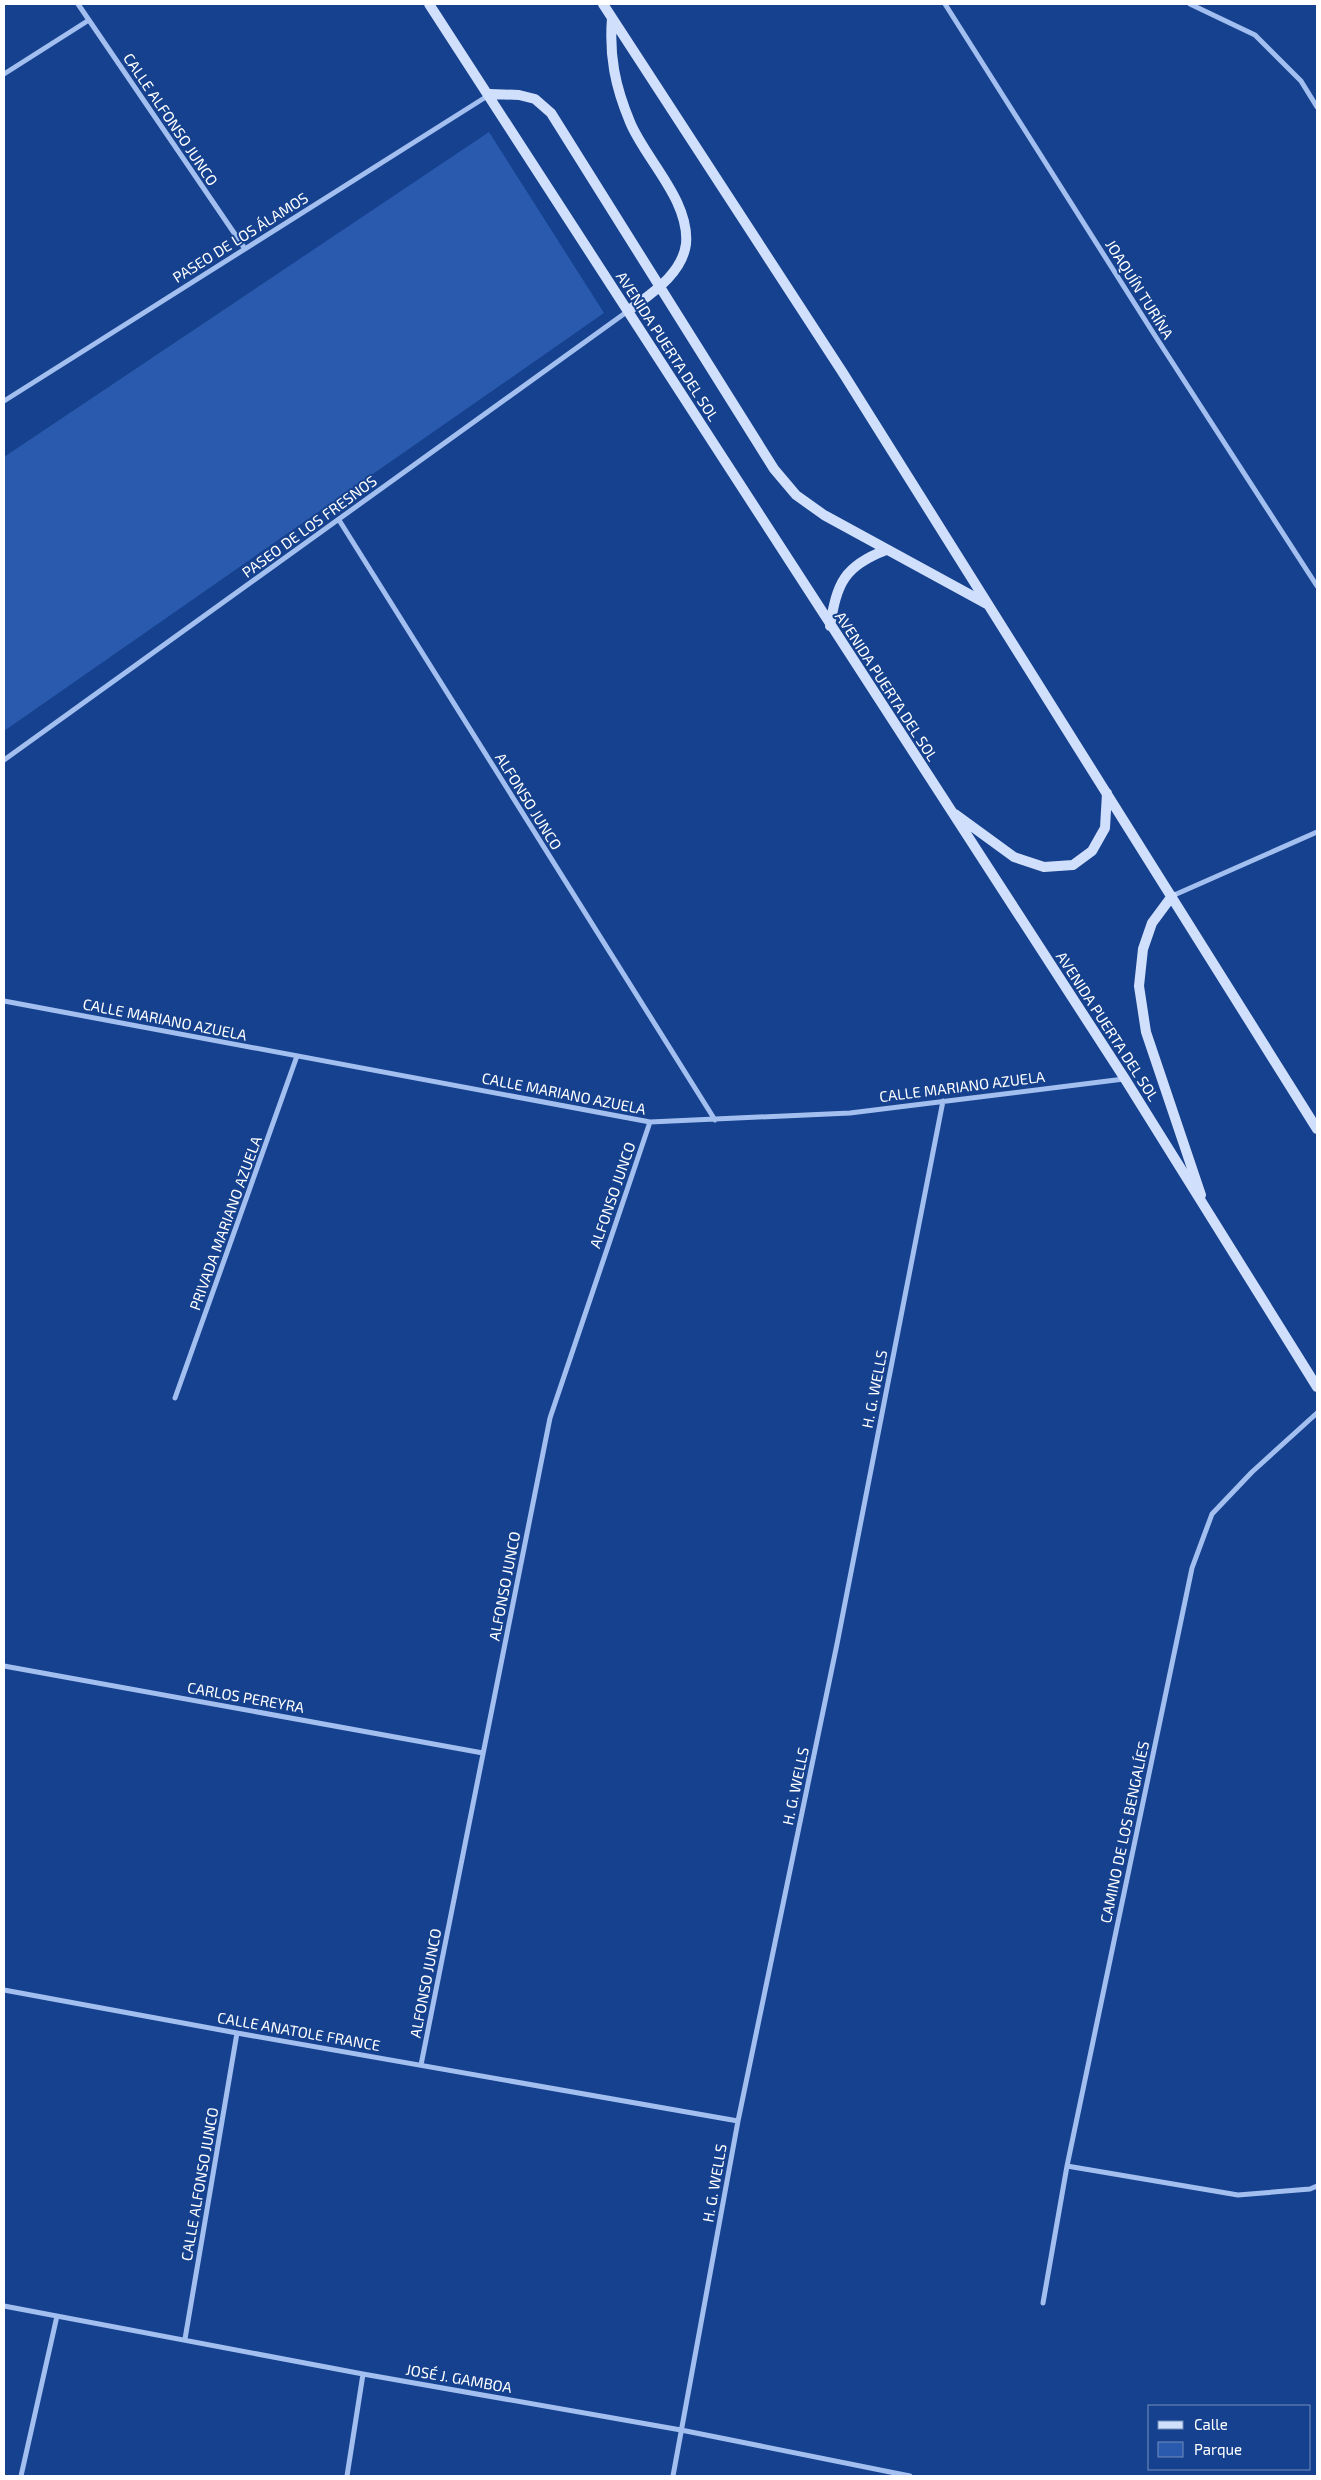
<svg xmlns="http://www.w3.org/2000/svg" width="1321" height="2480" viewBox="0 0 1321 2480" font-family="'Exo 2',sans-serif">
<rect width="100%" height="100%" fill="#16418e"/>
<path fill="#295aad" d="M489 132 604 313 4 731V457Z"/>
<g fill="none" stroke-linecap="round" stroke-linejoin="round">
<path stroke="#a2bff0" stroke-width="5" d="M78 4 245 249
M945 4 1152 331 1317 586
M1190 4 1255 35 1301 81 1317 107
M4 74 89 20
M4 401 489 95
M339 520 715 1120
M4 760 628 311
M1172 896 1317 832
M4 1001 650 1122 850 1113 1124 1079
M175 1398 297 1056
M4 1666 483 1753
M4 1990 237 2033 738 2121
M421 2065 550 1418 650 1122
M1067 2166 1238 2195 1310 2189 1317 2186
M1043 2303 1067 2166 1192 1568 1212 1514 1252 1472 1317 1413
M4 2306 363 2374 681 2430 910 2476
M185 2339 237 2033
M21 2476 57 2316
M347 2476 363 2374
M673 2476 738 2121 837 1644 943 1101"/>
<path stroke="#d0dffb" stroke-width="10" d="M429 4 1125 1079 1317 1387
M603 4 843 373 1317 1129
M612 18C609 56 615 86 630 122 645 159 690 200 686 244 682 275 649 295 628 311
M490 94 519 95 535 99 551 113 774 469 796 495 824 515 987 604
M830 626C837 583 844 566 886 550
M955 814 1014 857 1044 867 1073 865 1092 851 1105 828 1107 793
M1172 896 1152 923 1143 949 1139 986 1146 1032 1201 1195"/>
</g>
<g text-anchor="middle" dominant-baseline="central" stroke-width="4" stroke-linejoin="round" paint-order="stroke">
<g font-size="15" fill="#fff" stroke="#16418e">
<text transform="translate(171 119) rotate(56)">CALLE ALFONSO JUNCO</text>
<text transform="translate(240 237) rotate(-32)">PASEO DE LOS ÁLAMOS</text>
<text transform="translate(1140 289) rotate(58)">JOAQUÍN TURÍNA</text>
<text transform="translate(668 346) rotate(57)">AVENIDA PUERTA DEL SOL</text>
<text transform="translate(309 526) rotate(-36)">PASEO DE LOS FRESNOS</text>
<text transform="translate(887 686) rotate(57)">AVENIDA PUERTA DEL SOL</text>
<text transform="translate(529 801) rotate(58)">ALFONSO JUNCO</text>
<text transform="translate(165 1019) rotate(11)">CALLE MARIANO AZUELA</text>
<text transform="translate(1108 1026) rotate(57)">AVENIDA PUERTA DEL SOL</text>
<text transform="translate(962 1086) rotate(-7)">CALLE MARIANO AZUELA</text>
<text transform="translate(564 1093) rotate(11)">CALLE MARIANO AZUELA</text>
<text transform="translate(612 1195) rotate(-71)">ALFONSO JUNCO</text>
<text transform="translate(225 1223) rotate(-70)">PRIVADA MARIANO AZUELA</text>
<text transform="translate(874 1389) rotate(-79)">H. G. WELLS</text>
<text transform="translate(504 1586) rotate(-79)">ALFONSO JUNCO</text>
<text transform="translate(246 1697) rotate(10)">CARLOS PEREYRA</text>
<text transform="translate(795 1786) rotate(-78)">H. G. WELLS</text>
<text transform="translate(1124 1832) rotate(-78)">CAMINO DE LOS BENGALÍES</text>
<text transform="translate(425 1983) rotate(-79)">ALFONSO JUNCO</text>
<text transform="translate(299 2031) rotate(10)">CALLE ANATOLE FRANCE</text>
<text transform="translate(714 2183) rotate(-80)">H. G. WELLS</text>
<text transform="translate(199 2184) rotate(-80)">CALLE ALFONSO JUNCO</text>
<text transform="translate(459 2378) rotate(10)">JOSÉ J. GAMBOA</text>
</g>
</g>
<rect width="1321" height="2480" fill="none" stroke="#ffffff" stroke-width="10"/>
<rect x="1148" y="2405" width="162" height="65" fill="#16418e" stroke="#738dbb"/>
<rect x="1158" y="2421" width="25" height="8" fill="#d0dffb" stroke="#738dbb"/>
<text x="1194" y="2430" font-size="15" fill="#ffffff">Calle</text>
<rect x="1158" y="2442" width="25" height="15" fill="#295aad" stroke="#738dbb"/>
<text x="1194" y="2455" font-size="15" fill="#ffffff">Parque</text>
</svg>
